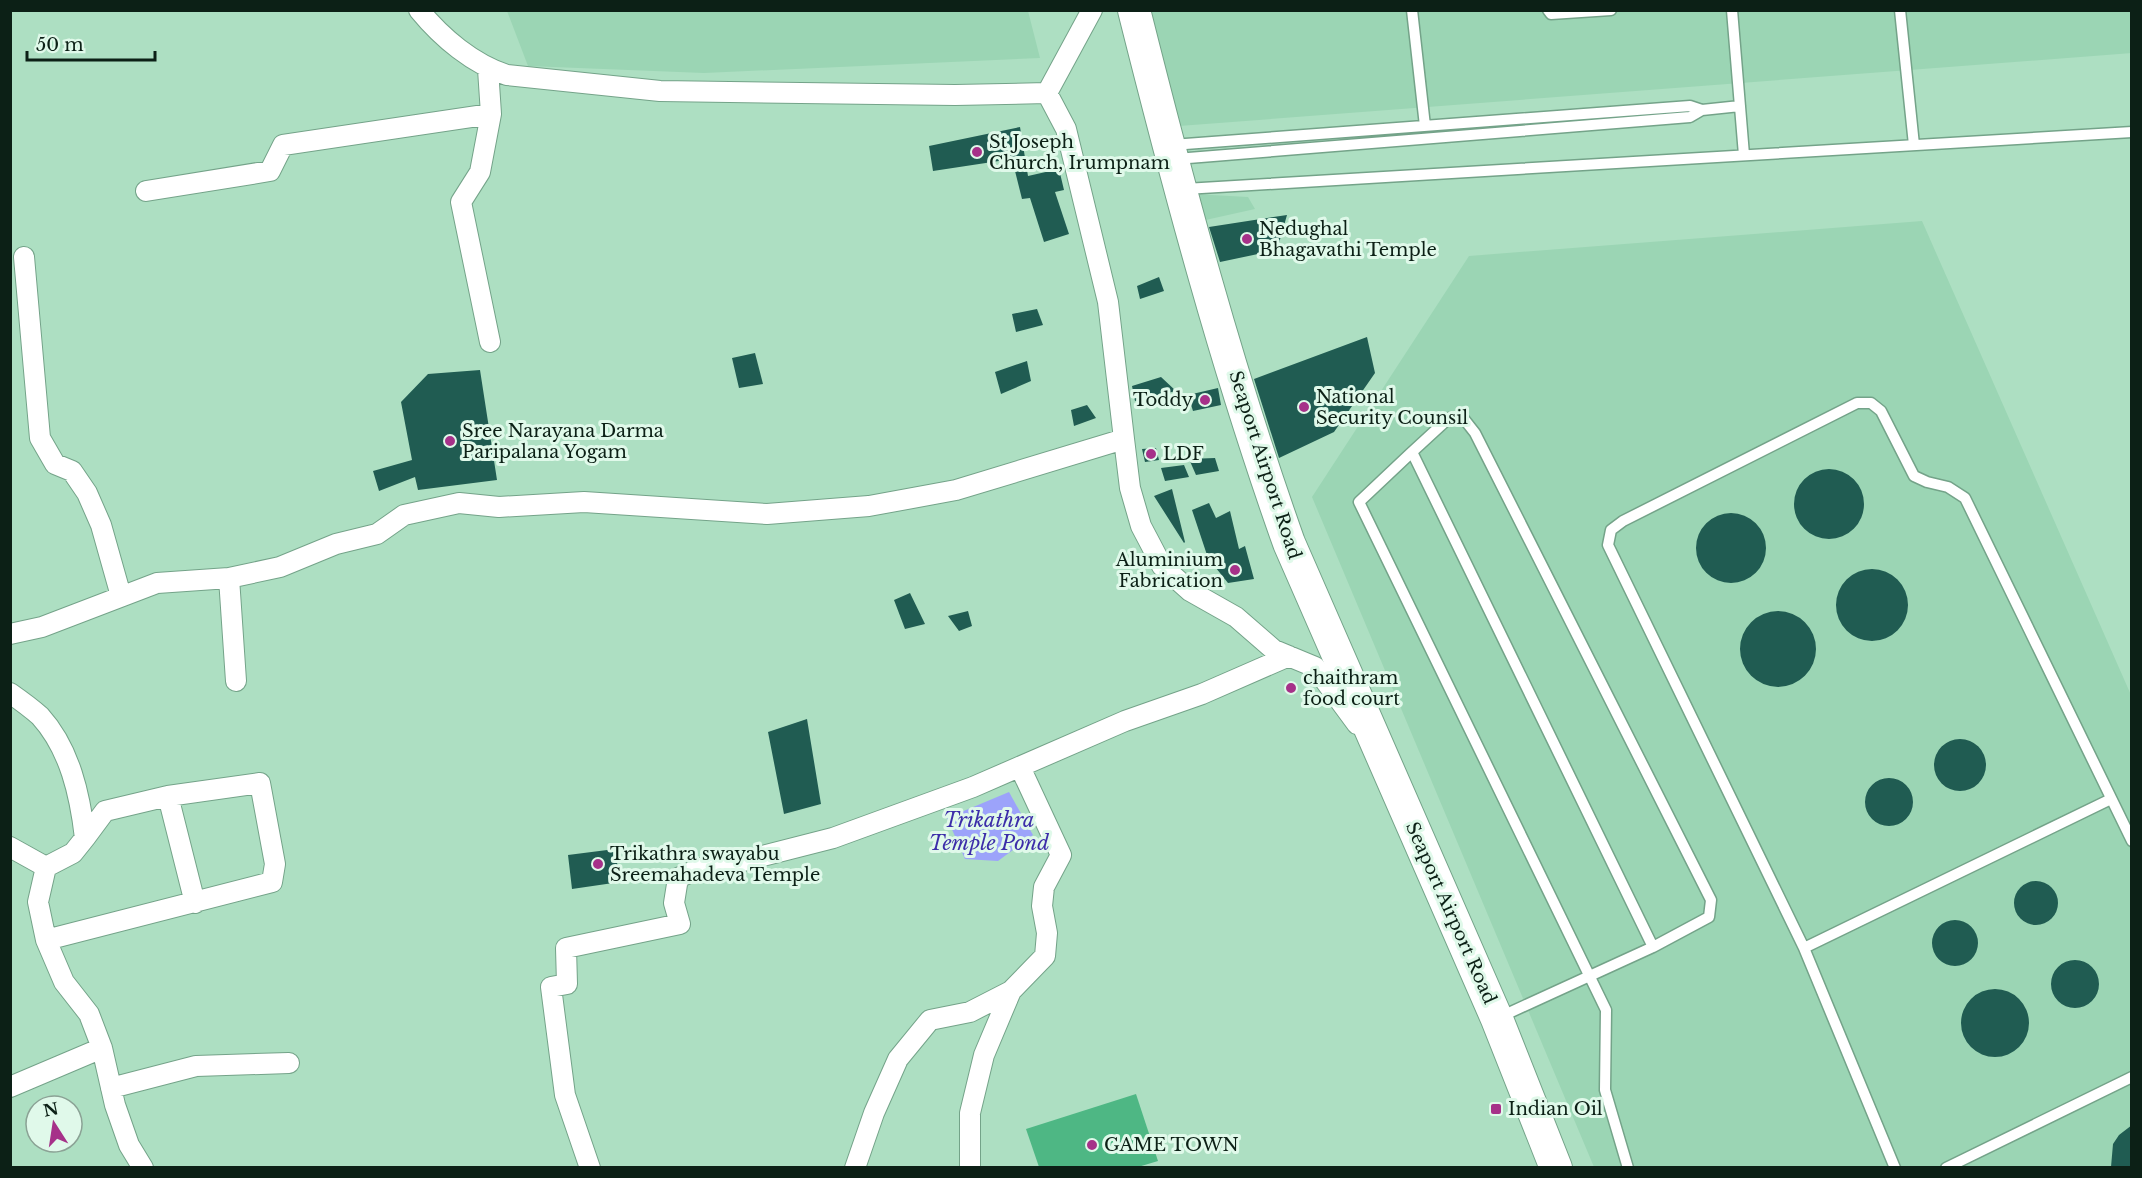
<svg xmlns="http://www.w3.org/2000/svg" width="2142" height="1178" viewBox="0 0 2142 1178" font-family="'Libre Baskerville',serif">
<rect width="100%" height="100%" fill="#addfc2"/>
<path fill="#9bd5b4" d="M2131 10 2132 53 1179 126 1149 11Z
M507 11H1028L1040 58 704 73 528 66Z
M1193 194 1248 197 1255 209 1201 221Z
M1922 221 2131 695V1167H1594L1312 497 1469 256Z"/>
<path fill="#4eb784" d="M1136 1094 1158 1161 1138 1167H1039L1026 1129Z"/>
<path fill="#9ca3fa" d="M1009 792 1033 835 998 861 965 859 947 818Z"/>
<path fill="#205c52" d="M1020 127 1028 176 1059 169 1064 190 1055 192 1069 234 1044 242 1030 198 1022 199 1012 159 933 171 929 146Z
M1287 215 1277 250 1220 262 1209 227Z
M1159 277 1164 291 1140 299 1137 286Z
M1037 309 1043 325 1016 332 1012 314Z
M1367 337 1375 373 1334 432 1279 458 1254 379Z
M755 353 763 384 739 388 732 358Z
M1027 361 1031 381 1001 394 995 372Z
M480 370 497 480 418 490 415 477 379 491 373 471 412 460 401 402 428 374Z
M1161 377 1176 391 1135 401 1132 386Z
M1218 388 1221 405 1193 411 1188 395Z
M1087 405 1096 418 1074 426 1071 410Z
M1156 448 1159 460 1145 462 1142 449Z
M1215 458 1219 471 1196 475 1189 459Z
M1184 465 1189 477 1165 481 1161 468Z
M1794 504a35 35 0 1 1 70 0a35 35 0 1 1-70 0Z
M1172 489 1185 542 1184 543 1154 496Z
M1209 503 1216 518 1230 511 1239 549 1245 546 1254 579 1228 583 1208 558 1192 510Z
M1696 548a35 35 0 1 1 70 0a35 35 0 1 1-70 0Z
M1836 605a36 36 0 1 1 72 0a36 36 0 1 1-72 0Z
M910 593 925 624 905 629 894 600Z
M1740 649a38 38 0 1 1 76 0a38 38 0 1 1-76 0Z
M968 611 972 626 959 631 948 616Z
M807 719 821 804 784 814 768 732Z
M1934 765a26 26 0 1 1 52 0a26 26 0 1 1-52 0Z
M1865 802a24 24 0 1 1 48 0a24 24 0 1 1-48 0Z
M615 849 620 882 572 889 568 855Z
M2014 903a22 22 0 1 1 44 0a22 22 0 1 1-44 0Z
M1932 943a23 23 0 1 1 46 0a23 23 0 1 1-46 0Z
M2051 984a24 24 0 1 1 48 0a24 24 0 1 1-48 0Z
M1961 1023a34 34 0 1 1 68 0a34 34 0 1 1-68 0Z
M2132 1125V1167H2111L2113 1144 2119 1135Z"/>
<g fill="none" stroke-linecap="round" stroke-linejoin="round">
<g stroke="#74a389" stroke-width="13">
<path id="service" d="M1412 10 1425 126
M1548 10 1551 14 1611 10
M1732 10 1744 155
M1900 10 1914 145
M1702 110 1740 106
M1172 145 1690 106 1702 110 1690 117 1176 159
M1185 189 2132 132
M1412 452 1449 418 1464 419 1475 433 1711 900 1709 917 1653 947 1500 1017
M1804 948 2111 799
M1628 1168 1605 1090 1606 1010 1359 502 1412 452 1653 947
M1895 1168 1804 948 1608 545 1611 530 1623 521 1857 403H1871L1881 411 1914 476 1927 482 1948 487 1965 498 2132 841
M1946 1168 2132 1077"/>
</g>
<g stroke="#74a389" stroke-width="22">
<path id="minor" d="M419 10C442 38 473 64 507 75L660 91 955 95 1047 93 1066 129 1108 302 1124 439
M488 69 491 114 480 172 461 202 490 342
M1047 93 1092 10
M146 191 270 171 283 145 491 114
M24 257 40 438 55 464 72 471 87 493 101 525 121 596
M229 578 236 681
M10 634 42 627 157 583 229 578 280 567 336 544 377 534 404 515 459 503 499 507 584 502 767 514 869 506 956 490 1124 439 1130 488 1141 526 1162 566 1190 591 1236 617 1274 650 1315 667 1357 724
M10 693C20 700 31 708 40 716 70 749 80 795 85 838L73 853 46 867 38 902 46 940 64 982 89 1014 102 1048 115 1105 129 1145 143 1168
M168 796 195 903
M10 847 46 867
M46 940 272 882 275 864 260 783 168 796 105 811 85 838
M10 1087 102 1048
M111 1088 196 1066 289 1063
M590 1168 565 1095 551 987 567 984 566 948 680 924 674 903 678 878 700 868 743 861 833 838 973 787 1125 721 1202 694 1289 656
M855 1168 874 1113 898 1059 930 1020 970 1012 1011 991 1045 956 1047 933 1042 906 1044 887 1061 855 1020 767
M970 1168V1113L984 1055 1011 991"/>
</g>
<g stroke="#74a389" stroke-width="34">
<path id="primary" d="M1134 10C1179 189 1227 369 1289 543L1497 1019 1556 1168"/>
</g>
<use href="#service" stroke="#fff" stroke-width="10"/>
<use href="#minor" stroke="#fff" stroke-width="20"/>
<use href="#primary" stroke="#fff" stroke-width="32"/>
</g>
<g fill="#a63189" stroke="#e0f9ea" stroke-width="2">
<circle cx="977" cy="152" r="6"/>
<circle cx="1247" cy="239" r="6"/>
<circle cx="1205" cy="400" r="6"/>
<circle cx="1304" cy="407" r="6"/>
<circle cx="450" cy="441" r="6"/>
<circle cx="1151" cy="454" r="6"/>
<circle cx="1235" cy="570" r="6"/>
<circle cx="1291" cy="688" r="6"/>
<circle cx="598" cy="864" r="6"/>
<rect x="1490" y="1103" width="12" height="12" rx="3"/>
<circle cx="1092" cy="1145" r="6"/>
</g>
<g text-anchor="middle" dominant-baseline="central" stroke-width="6" stroke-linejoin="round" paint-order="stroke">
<g font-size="18" fill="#0c2016" stroke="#e0f9ea" text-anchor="start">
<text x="989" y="142">St Joseph<tspan x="989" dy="21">Church, Irumpnam</tspan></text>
<text x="1259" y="229">Nedughal<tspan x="1259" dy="21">Bhagavathi Temple</tspan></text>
<text x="1316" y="397">National<tspan x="1316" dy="21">Security Counsil</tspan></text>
<text x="1193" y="400" text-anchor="end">Toddy</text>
<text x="462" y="431">Sree Narayana Darma<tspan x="462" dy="21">Paripalana Yogam</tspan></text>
<text x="1163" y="454">LDF</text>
<text x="1223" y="560" text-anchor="end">Aluminium<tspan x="1223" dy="21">Fabrication</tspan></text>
<text x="1303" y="678">chaithram<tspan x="1303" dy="21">food court</tspan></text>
<text x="610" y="854">Trikathra swayabu<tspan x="610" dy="21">Sreemahadeva Temple</tspan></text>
<text x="1508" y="1109">Indian Oil</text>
<text x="1104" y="1145">GAME TOWN</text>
</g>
<g font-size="18" fill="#0c2016" stroke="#e0f9ea">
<text transform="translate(1265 465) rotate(72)">Seaport Airport Road</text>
<text transform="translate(1451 913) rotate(66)">Seaport Airport Road</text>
</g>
<g font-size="20" font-style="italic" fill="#3c2da9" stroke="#e0f9ea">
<text x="989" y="820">Trikathra<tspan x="989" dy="23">Temple Pond</tspan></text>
</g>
</g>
<rect width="2142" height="1178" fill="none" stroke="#0c2016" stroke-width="24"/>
<g transform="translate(54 1124) rotate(348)"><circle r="28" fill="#e0f9ea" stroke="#8ba295" stroke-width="1.5"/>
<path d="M0-4.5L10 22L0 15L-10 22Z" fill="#a63189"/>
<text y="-9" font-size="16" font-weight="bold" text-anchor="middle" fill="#0c2016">N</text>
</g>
<path d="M27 51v9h128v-9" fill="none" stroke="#0c2016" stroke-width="3"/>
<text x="36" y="51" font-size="18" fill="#0c2016" stroke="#e0f9ea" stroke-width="4.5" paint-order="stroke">50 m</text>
</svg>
